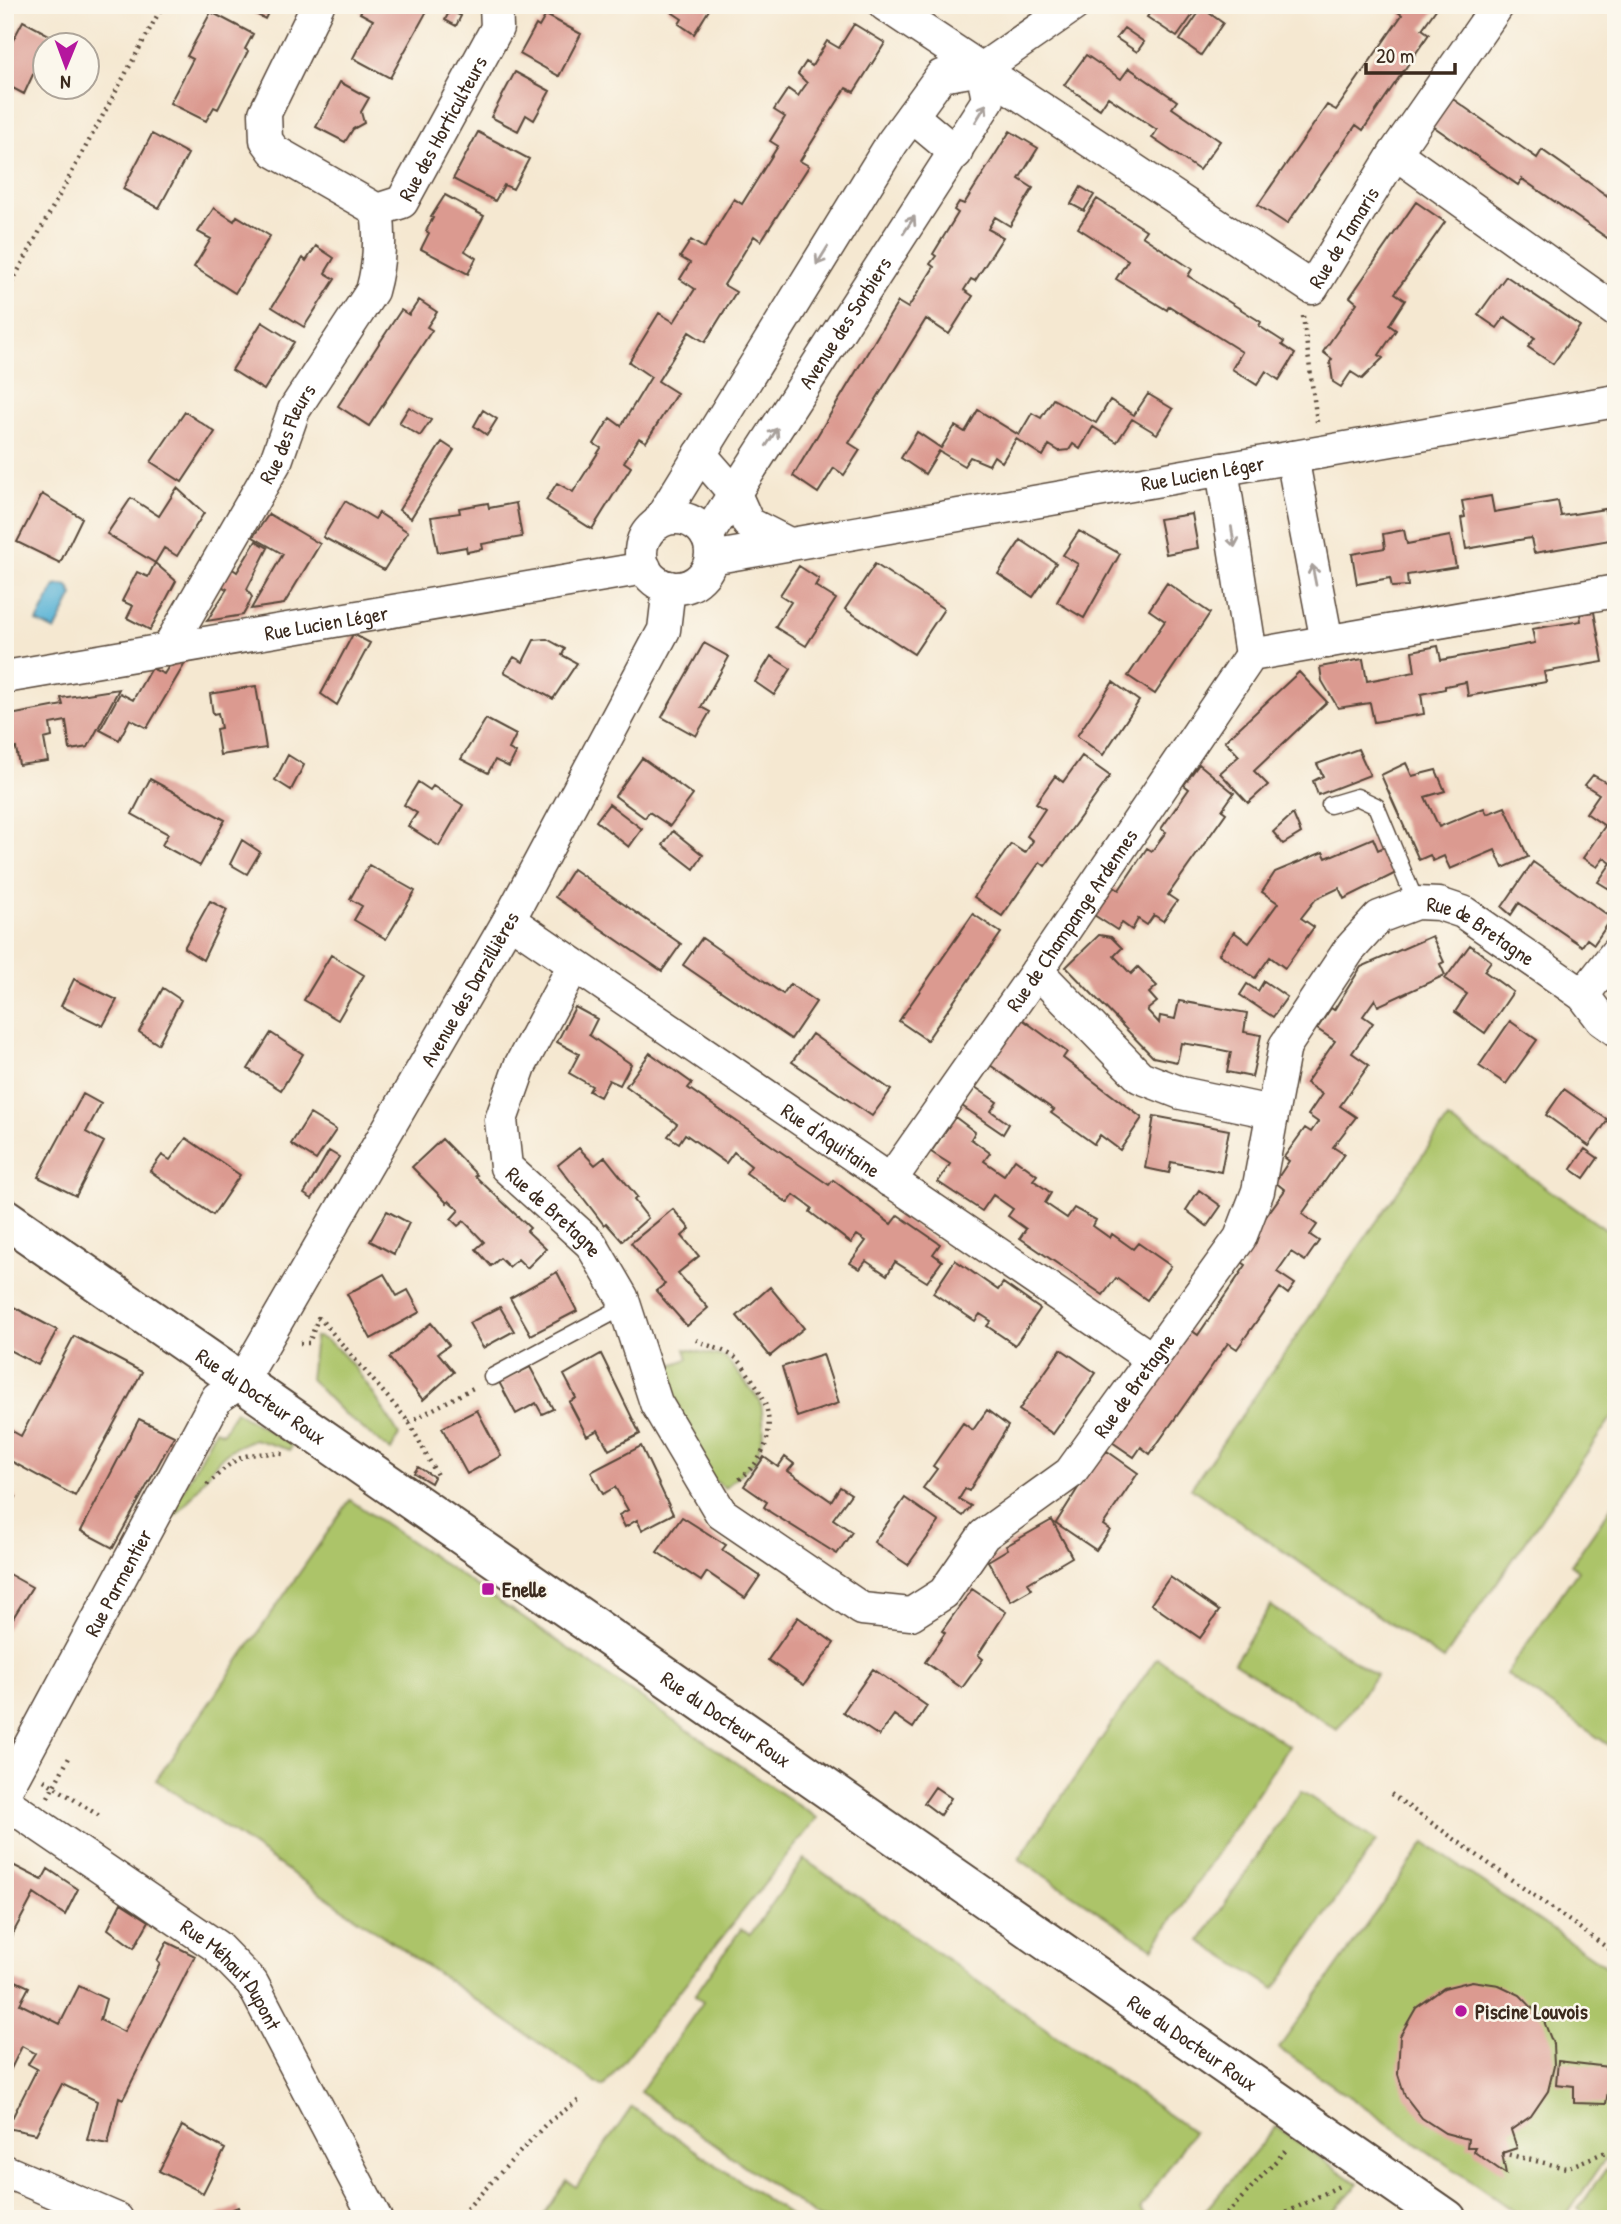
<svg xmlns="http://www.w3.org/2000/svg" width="1621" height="2224" viewBox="0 0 1621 2224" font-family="'Patrick Hand',sans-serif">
<rect width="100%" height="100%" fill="#fbf7ec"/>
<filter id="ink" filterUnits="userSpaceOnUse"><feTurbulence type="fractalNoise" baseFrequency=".0143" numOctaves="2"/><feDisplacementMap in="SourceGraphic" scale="14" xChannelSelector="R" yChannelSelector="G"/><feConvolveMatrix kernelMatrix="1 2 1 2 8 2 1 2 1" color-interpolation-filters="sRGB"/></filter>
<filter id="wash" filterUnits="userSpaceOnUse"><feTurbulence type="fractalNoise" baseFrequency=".00686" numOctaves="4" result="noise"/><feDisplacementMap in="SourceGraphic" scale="28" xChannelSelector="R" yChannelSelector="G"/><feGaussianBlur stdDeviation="1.57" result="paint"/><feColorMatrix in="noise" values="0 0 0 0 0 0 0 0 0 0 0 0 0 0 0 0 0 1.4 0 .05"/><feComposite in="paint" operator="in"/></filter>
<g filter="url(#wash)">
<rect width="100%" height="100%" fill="#f5e8d1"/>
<path fill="#acc469" stroke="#747744" stroke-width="2" d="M1448 1119 1616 1237V1411L1443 1660 1191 1488Z
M315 1337C341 1336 385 1412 399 1435L391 1451 343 1413 310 1379Z
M685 1349 725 1357 761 1402 764 1430 756 1460 725 1488 708 1476 670 1387 669 1366 688 1359Z
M235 1411 292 1445 290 1450 254 1439C246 1443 236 1446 229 1451 208 1465 187 1514 167 1520L215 1430 223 1433Z
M350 1500 817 1818 603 2087 156 1780Z
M1616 1500V1750L1506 1674 1578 1570 1571 1565Z
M1271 1606 1376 1675 1337 1730 1234 1662Z
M1157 1658 1289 1746 1153 1948 1019 1859Z
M1301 1791 1376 1841 1275 1989 1200 1941Z
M1425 1843 1616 1973V2143L1564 2219H1525L1279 2048Z
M804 1859 1193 2132 1140 2209 1149 2219H820L640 2092 703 2002 695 1995 741 1929 750 1935Z
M632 2107 795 2219H541L567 2181 576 2187Z
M1276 2127 1358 2184 1327 2219H1198Z
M1606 2169 1613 2174 1616 2170V2219H1593L1578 2209Z"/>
<path fill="#58b2d5" stroke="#4a6e7a" stroke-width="2" d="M62 585 68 586 73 595 55 631 37 622 55 586Z"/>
<g id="blocks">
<path fill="#db9a90" d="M238 5H272L265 19Z
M364 5H416L427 11 390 78 353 58 373 20 360 13Z
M669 5H712L694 34 679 24 682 19 667 9Z
M1155 5H1198L1199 6 1177 37 1147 17Z
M1397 5H1439L1422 29 1429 34 1387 95 1363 130 1356 125 1287 224 1258 205 1327 105 1336 110 1402 15 1394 9Z
M1202 8 1223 23 1201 55 1180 40Z
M450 10 461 16 456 26 445 20Z
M211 12 253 34 245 49 248 51 218 109 214 107 206 121 170 103 193 59 187 56Z
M546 15 581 34 559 76 520 54 536 25 539 27Z
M23 21 53 37 46 46 24 94 5 84V39L12 42Z
M854 24 885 43 854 92 846 88 800 161 809 166 761 241 754 236 724 285 736 292 705 342 689 332 658 381 677 393 646 442 639 438 624 462 631 467 592 529 546 500 557 483 573 492 601 448 594 444 610 418 621 426 651 377 629 362 659 313 674 322 695 289 680 279 690 263 680 257 691 240 704 248 734 199 742 204 778 146 770 141 785 117 774 110 788 89 798 96 800 93 807 83 798 74 806 62 812 66 827 41 839 48Z
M1124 28 1144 42 1137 52 1116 38Z
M1086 55 1121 79 1129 68 1177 101 1172 108 1220 141 1199 170 1152 138 1157 130 1108 97 1100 109 1064 85Z
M515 72 550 91 534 120 526 115 518 131 491 117Z
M340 82 369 98 361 112 364 123 353 129 345 142 316 127Z
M1450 97 1537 158 1542 150 1616 202V244L1522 179 1518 185 1430 124Z
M1010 131 1038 148 1019 179 1033 188 1010 226 995 217 988 229 1003 237 975 281 971 279 964 290 973 296 949 334 926 319 849 443 860 450 844 475 834 468 818 493 793 476 898 302 908 308 934 267 930 264 936 256 933 254 958 213 954 210 959 202 964 204Z
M478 132 529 159 513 189 504 185 495 201 453 179Z
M152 134 188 154 159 208 123 189Z
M1081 187 1094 195 1084 211 1071 204Z
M445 195 484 216 465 251 476 258 468 274 421 249 429 233 426 231 433 218 431 217Z
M1097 199 1146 230 1142 236 1192 269 1188 276 1261 322 1259 326 1284 342 1282 345 1295 354 1279 380 1266 371 1257 385 1232 369 1242 352 1169 306 1167 310 1116 279 1128 260 1078 228Z
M1416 202 1445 222 1395 293 1405 300 1389 325 1396 330 1379 355 1383 358 1362 379 1351 372 1341 387 1333 382 1330 362 1332 359 1323 352 1357 303 1350 297Z
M214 208 234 221 237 216 270 236 235 293 194 267 211 239 198 232Z
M316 246 334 258 325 273 335 279 304 327 272 307 303 258 306 261Z
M1506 276 1580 326 1553 364 1528 347 1535 338 1505 317 1497 328 1478 315Z
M419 300 437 312 427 327 432 330 369 426 338 406 401 310 409 315Z
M262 322 294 342 264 390 232 370Z
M1148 394 1173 409 1157 434 1132 419 1117 442 1093 427 1080 449 1073 444 1069 450 1059 451 1049 445 1043 456 1016 439 1002 462 994 456 989 465 970 457 964 466 939 451 925 474 901 458 917 432 941 448 955 426 965 432 978 410 1019 435 1032 413 1041 418 1053 399 1096 423 1110 400 1134 415Z
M409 407 431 420 420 436 399 423Z
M483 410 497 419 487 435 474 426Z
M185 412 215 432 182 482 151 462Z
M442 442 454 450 411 518 399 510Z
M177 488 204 513 177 556 164 548 155 563 176 581 150 630 127 618 133 606 122 601 137 572 148 577 155 563 107 534 131 498 159 516Z
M42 494 82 518 60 563 17 542Z
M1491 496 1494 512 1558 501 1561 516 1605 509 1610 540 1534 553 1531 538 1466 549 1461 518 1465 517 1462 501Z
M345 501 375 519 379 513 408 532 384 570 323 537Z
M488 503 489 508 516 503 522 537 482 544 483 549 467 552 466 547 438 552 431 517 460 513 459 508Z
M269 514 320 544 284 604 251 609 283 554 253 537Z
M1192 514 1198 548 1166 554 1159 519Z
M1404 530 1407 544 1450 536 1456 567 1407 575 1408 586 1392 587 1390 578 1357 584 1352 554 1385 548 1383 534Z
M1079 531 1120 554 1084 618 1057 602 1078 564 1063 555Z
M1021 540 1056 563 1033 597 998 574Z
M256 541 268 548 247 589 252 597 247 608 243 615 207 621 227 589 217 584 228 566 237 572Z
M875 564 944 609 914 654 845 609Z
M799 566 819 579 815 586 836 599 806 646 775 627 791 602 780 595Z
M1167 583 1210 613 1155 694 1128 676 1165 621 1149 610Z
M1594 612 1603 662 1544 672 1546 682 1468 696 1466 682 1445 686V689L1421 694 1424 714 1374 722 1370 703 1338 708 1322 681 1320 667 1363 659 1367 681 1415 672 1412 651 1438 646 1441 660 1535 643 1532 629 1581 621 1580 614Z
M353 634 370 643 337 705 321 694Z
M547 639 565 649 562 655 577 663 553 699 504 672 514 657 523 662 534 640Z
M704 643 729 657 701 707 710 712 696 736 662 717Z
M771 656 791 669 774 695 755 682Z
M187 660 147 728 130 719 119 740 100 730 120 693 133 700 151 668 164 674 171 663Z
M1299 672 1327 702 1254 771 1268 785 1248 803 1220 773 1239 756 1225 741Z
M1113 682 1139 701 1103 755 1077 736Z
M256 686 266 748 220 755 216 729 221 728 218 713 213 714 210 694Z
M119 689 88 747 70 750 66 721 50 724 52 737 44 739 48 761 19 765 16 748 5 750V716L63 705 61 698Z
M486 719 516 735 509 749 516 753 509 767 495 760 488 773 461 759Z
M1358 749 1370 775 1318 795 1313 781 1323 776 1317 764Z
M288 755 304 765 291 790 275 780Z
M1082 756 1110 776 1045 866 1040 862 1002 916 974 897 1011 844 1025 853 1033 841 1027 836 1045 809 1036 803 1055 776 1063 782Z
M642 758 693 795 670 826 649 812 645 818 615 796Z
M1406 763 1412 776 1436 770 1445 791 1425 797 1439 827 1484 808 1487 814 1505 807 1528 857 1503 868 1495 850 1450 869 1444 856 1433 861 1430 855 1419 860 1381 775Z
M1199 764 1234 793 1222 810 1226 813 1168 895 1177 901 1163 921 1154 915 1147 925 1138 919 1132 930 1122 923 1117 930 1094 915 1114 887 1119 890 1147 848 1152 851 1166 832 1161 829 1189 789 1184 785Z
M1593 775 1616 788V893L1598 882 1611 863 1604 858 1597 867 1583 858 1605 826 1586 813 1599 794 1585 785Z
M150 779 225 820 200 866 162 845 168 834 132 814Z
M418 782 430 790 433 786 463 805 439 846 408 826 417 813 404 805Z
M609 804 642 829 629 847 596 821Z
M1293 814 1301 833 1283 844 1273 832Z
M673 831 703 855 694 869 663 845Z
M1373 838 1378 850 1388 845 1400 871 1344 899 1339 888 1316 899 1301 918 1314 927 1285 968 1270 957 1255 978 1219 954 1234 932 1249 943 1278 903 1262 892 1275 872 1323 852 1326 858Z
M242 840 260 852 247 874 230 864Z
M1533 862 1612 918 1594 944 1587 939 1582 946 1519 903 1511 915 1502 907Z
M369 865 415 891 386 939 354 920 362 906 350 899Z
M573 869 681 944 662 971 555 897Z
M210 901 227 910 203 960 184 948Z
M973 914 1001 933 927 1040 899 1021Z
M1099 935 1111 937 1122 948 1114 956 1131 974 1138 967 1157 986 1149 993 1157 1002 1147 1010 1159 1023 1160 1016 1175 1019 1179 1001 1247 1013 1244 1032 1261 1035 1252 1077 1227 1072 1231 1052 1207 1047 1181 1043 1177 1062 1153 1057 1066 967Z
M1432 936 1444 962 1440 964 1445 975 1378 1006 1375 999 1363 1016 1373 1023 1352 1053 1369 1065 1340 1106 1356 1117 1333 1147 1344 1154 1302 1214 1317 1225 1310 1235 1319 1241 1305 1261 1291 1252 1277 1272 1295 1284 1288 1294 1280 1288 1237 1349 1228 1343 1150 1454 1141 1447 1134 1457 1112 1442 1119 1432 1117 1431 1188 1328 1198 1335 1246 1265 1236 1258 1285 1190 1275 1182 1289 1161 1284 1157 1305 1128 1311 1132 1318 1122 1308 1115 1322 1094 1306 1083 1335 1041 1317 1029 1331 1008 1334 1010 1361 967Z
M702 938 783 994 790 984 816 1002 791 1039 683 965Z
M1470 945 1491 961 1484 971 1513 992 1485 1033 1455 1012 1467 994 1445 979Z
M331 955 364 975 338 1020 304 1000Z
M74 979 117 1000 103 1026 61 1006Z
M1264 981 1287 997 1273 1017 1240 995 1247 984 1258 991Z
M163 988 181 1000 158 1044 139 1032Z
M575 1007 597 1019 589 1035 631 1064 620 1085 609 1080 600 1097 589 1091 592 1086 569 1073 579 1054 557 1042Z
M1022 1019 1067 1052 1063 1058 1142 1118 1120 1150 1100 1135 1094 1144 1051 1113 1054 1110 990 1065Z
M1510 1021 1537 1040 1506 1084 1479 1066Z
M271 1033 303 1054 281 1090 248 1069Z
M812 1034 891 1090 872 1116 792 1062Z
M650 1053 692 1083 688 1088 829 1185 833 1180 891 1224 898 1215 940 1244 933 1254 942 1261 927 1282 895 1262 887 1275 866 1261 860 1269 850 1263 866 1241 857 1235 851 1243 810 1212 812 1208 794 1195 788 1203 746 1173 751 1166 734 1152 726 1163 685 1134 679 1143 668 1136 677 1124 626 1086Z
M975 1087 997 1102 991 1111 1009 1124 1003 1134 962 1106Z
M1564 1089 1608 1120 1589 1146 1546 1115Z
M83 1094 101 1104 86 1132 104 1142 76 1196 38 1177Z
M310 1114 336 1130 316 1160 291 1144Z
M1154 1116 1229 1130 1221 1172 1171 1162 1169 1173 1145 1168Z
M955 1117 975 1132 971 1139 990 1153 984 1161 1004 1175 1015 1159 1037 1175 1033 1180 1051 1193 1045 1203 1067 1218 1074 1208 1096 1220 1093 1226 1110 1238 1112 1234 1133 1249 1138 1243 1171 1266 1147 1300 1116 1278 1103 1295 1020 1238 1026 1229 1008 1216 1013 1209 993 1195 982 1211 938 1182 950 1164 931 1152Z
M186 1138 240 1175 213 1215 150 1171 162 1155 170 1160Z
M442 1139 477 1175 475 1176 530 1228 527 1231 546 1249 527 1268 518 1259 509 1267 500 1258 491 1266 476 1249 484 1242 464 1221 458 1226 451 1219 459 1210 449 1201 447 1203 412 1167Z
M579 1148 595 1165 605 1157 637 1197 634 1200 648 1218 622 1241 606 1223 604 1225 558 1165Z
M1585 1149 1598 1158 1584 1178 1571 1169Z
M329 1151 339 1157 312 1199 304 1194Z
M1199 1190 1221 1206 1207 1226 1186 1210Z
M673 1209 690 1229 682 1236 699 1256 678 1273 708 1308 687 1326 656 1291 665 1284 631 1243Z
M387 1211 409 1223 394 1254 370 1241Z
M955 1260 998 1290 1003 1283 1040 1309 1015 1345 987 1326 991 1321 980 1314 975 1321 933 1293Z
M557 1272 577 1311 531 1335 510 1298Z
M384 1274 397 1296 408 1290 420 1312 371 1339 347 1294Z
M770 1287 804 1328 770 1356 737 1316Z
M8 1304 57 1330 38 1365 5 1348Z
M500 1307 514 1331 483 1348 469 1323Z
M431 1323 449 1345 438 1353 454 1372 423 1400 389 1358Z
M74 1336 142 1372 75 1496 5 1458V1427L21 1436Z
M1061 1349 1096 1373 1053 1434 1019 1410Z
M601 1354 640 1434 609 1450 598 1430 587 1436 569 1402 576 1398 564 1375Z
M823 1354 839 1403 797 1417 782 1367Z
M530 1367 553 1409 542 1414 536 1403 516 1414 499 1382Z
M477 1410 501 1456 467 1474 442 1428Z
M987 1410 1008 1426 969 1491 965 1489 959 1499 971 1506 963 1516 923 1488 937 1469 933 1466 963 1423 973 1430Z
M139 1419 174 1436 113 1548 81 1531Z
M641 1446 673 1514 642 1530 637 1520 625 1527 619 1515 628 1510 615 1487 603 1494 591 1472Z
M1107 1451 1138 1473 1103 1525 1110 1530 1096 1550 1056 1523 1090 1469Z
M764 1457 778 1467 785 1457 794 1464 788 1471 831 1501 840 1487 851 1494 833 1519 852 1532 837 1554 770 1512 764 1507 767 1502 744 1486Z
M418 1467 434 1477 431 1483 414 1473Z
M5 1491 16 1497 5 1517Z
M905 1498 939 1522 908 1565 874 1542Z
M682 1517 726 1545 722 1550 760 1576 745 1598 707 1572 701 1581 657 1552Z
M1052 1520 1072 1557 1028 1583 1032 1589 1011 1601 988 1561 1008 1549 1006 1546Z
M5 1572 32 1587 5 1631Z
M1170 1577 1219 1611 1200 1638 1151 1604Z
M972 1589 1006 1612 978 1655 983 1659 962 1688 925 1662 945 1633 942 1631Z
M798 1617 834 1643 804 1685 768 1660Z
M873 1669 927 1706 913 1728 894 1715 879 1736 843 1712Z
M935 1787 951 1798 940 1815 924 1803Z
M5 1861 42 1880 48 1869 78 1889 65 1915 34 1894 5 1948Z
M121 1903 149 1921 134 1948 108 1929Z
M167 1942 195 1956 123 2099 119 2097 108 2144 87 2140 97 2101 62 2084 36 2134 7 2128 37 2069 28 2064 35 2053 22 2046 5 2081V1976L29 1987 20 2004 60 2024 79 1986 106 1999 100 2020 124 2032 160 1964 157 1961Z
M1472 1981 1499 1985 1520 1995 1543 2019 1553 2044 1554 2066 1548 2091 1531 2116 1511 2130 1517 2148 1502 2153 1506 2174 1473 2151 1475 2147H1467L1468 2139 1445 2133 1422 2118 1405 2096 1398 2074 1400 2036 1416 2008 1444 1988Z
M1558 2061 1608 2067 1611 2071 1606 2104 1574 2103V2086L1556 2084Z
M182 2126 225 2149 203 2193 159 2171Z
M238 2207 242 2219H220L218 2215Z"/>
</g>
</g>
<g filter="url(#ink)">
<use href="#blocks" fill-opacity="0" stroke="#574639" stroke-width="2"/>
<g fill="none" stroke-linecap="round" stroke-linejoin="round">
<g stroke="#574639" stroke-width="19">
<path id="service" d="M1330 805 1357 797 1376 806 1416 903
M492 1377 625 1306"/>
</g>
<g stroke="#574639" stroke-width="35">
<g id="minor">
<path id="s1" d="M318 5 265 113 266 140 274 151 377 210 402 202 409 189 497 28 496 5"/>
<path id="s2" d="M885 5 1312 288 1395 153 1616 311"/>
<path d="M912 116 956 153"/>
<path d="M1395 153 1498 5"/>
<path d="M700 454 735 494 748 523 789 544"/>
<path d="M1292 457 1327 642"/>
<path d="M1222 469 1251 655"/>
<circle cx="676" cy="553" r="35"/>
<path d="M658 523 892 143 941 76 982 69 1074 5"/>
<path id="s3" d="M707 536 988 100 982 69"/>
<path id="s4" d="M711 558 1616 401"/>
<path id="s5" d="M167 650 276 461 294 410 372 291C380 263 381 238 377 210"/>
<path id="s6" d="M5 677 645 568"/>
<path id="s7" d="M509 920 1152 1359"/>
<path id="s8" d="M574 965 520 1066 501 1120 506 1167 591 1244 622 1297 656 1403 721 1513 862 1609 911 1614 944 1593 984 1535 1070 1473 1240 1238 1258 1191 1285 1046 1349 950 1379 917 1416 903 1439 904 1463 912 1583 995 1602 1020 1616 1030"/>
<path d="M1037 971 1140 1077 1181 1093 1271 1112"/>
<path d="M1583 995 1616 953"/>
<path id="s9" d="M890 1181 1037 971 1251 655 1616 591"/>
<path id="s10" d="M5 1792 217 1398 242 1381 509 920 664 630 669 587"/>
<path id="s11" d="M5 1802 216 1946 252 1983 376 2219"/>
<path d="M5 2171 117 2219"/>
</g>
</g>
<g stroke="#574639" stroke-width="42">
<g id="tertiary">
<path id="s12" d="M5 1218 1447 2219"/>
</g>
</g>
<path stroke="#574639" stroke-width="4.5" stroke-dasharray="2 5" stroke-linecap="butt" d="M5 295 163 5
M1303 316 1317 422
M1610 431 1616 468
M696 1340C708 1346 725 1350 736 1358 742 1362 747 1373 752 1379 779 1416 773 1455 736 1482
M300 1343H309L318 1318 323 1322 409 1422 437 1475
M409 1422 473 1388
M207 1485C238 1455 242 1452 285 1454
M44 1780 101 1817
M1391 1794 1616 1954
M48 1797 71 1754
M1502 2153 1566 2168 1611 2150 1616 2144
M457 2219 547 2123 579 2100
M1222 2219 1288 2148
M1274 2219 1339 2186"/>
<use href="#service" stroke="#fff" stroke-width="16"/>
<use href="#minor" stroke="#fff" stroke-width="32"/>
<use href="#tertiary" stroke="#fff" stroke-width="38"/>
</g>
<defs><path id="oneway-shaft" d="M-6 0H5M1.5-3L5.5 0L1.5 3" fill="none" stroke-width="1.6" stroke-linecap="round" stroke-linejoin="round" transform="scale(1.75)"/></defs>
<g stroke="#a79f9a">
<use href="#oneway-shaft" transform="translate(981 113) rotate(-58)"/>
<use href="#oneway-shaft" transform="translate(909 225) rotate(-57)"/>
<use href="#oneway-shaft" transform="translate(822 256) rotate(122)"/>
<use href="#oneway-shaft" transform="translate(772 437) rotate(-57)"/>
<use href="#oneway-shaft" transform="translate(1233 537) rotate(81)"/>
<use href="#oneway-shaft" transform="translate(1314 575) rotate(-101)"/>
</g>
</g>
<g fill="#b5179e" stroke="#fbf7ec" stroke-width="2.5">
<rect x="481" y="1582" width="14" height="14" rx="3.5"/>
<circle cx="1461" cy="2011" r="7"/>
</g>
<g text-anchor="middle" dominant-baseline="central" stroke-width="5" stroke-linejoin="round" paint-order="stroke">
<g font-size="21" fill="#3b2a1e" stroke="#fbf7ec">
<text stroke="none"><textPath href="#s1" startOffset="390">Rue des Horticulteurs</textPath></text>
<text stroke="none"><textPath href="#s2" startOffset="572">Rue de Tamaris</textPath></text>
<text stroke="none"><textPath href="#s3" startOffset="254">Avenue des Sorbiers</textPath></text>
<text stroke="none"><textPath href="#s5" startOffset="248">Rue des Fleurs</textPath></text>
<text stroke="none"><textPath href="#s4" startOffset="499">Rue Lucien Léger</textPath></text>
<text stroke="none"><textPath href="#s6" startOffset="326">Rue Lucien Léger</textPath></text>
<text stroke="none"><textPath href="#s9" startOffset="318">Rue de Champange Ardennes</textPath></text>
<text stroke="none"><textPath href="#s8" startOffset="1829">Rue de Bretagne</textPath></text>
<text stroke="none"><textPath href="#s10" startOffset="931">Avenue des Darzillières</textPath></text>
<text stroke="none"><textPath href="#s7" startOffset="390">Rue d'Aquitaine</textPath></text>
<text stroke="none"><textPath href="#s8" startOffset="285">Rue de Bretagne</textPath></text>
<text stroke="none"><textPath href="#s8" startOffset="1178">Rue de Bretagne</textPath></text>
<text stroke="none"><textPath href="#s12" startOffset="312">Rue du Docteur Roux</textPath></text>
<text stroke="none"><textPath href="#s10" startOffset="238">Rue Parmentier</textPath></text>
<text stroke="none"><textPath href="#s12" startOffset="878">Rue du Docteur Roux</textPath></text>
<text stroke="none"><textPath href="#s11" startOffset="287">Rue Méhaut Dupont</textPath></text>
<text stroke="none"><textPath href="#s12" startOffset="1446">Rue du Docteur Roux</textPath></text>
</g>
<g font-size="21" font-weight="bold" fill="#3b2a1e" stroke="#fbf7ec" text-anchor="start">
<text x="502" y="1589">Enelle</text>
<text x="1475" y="2011">Piscine Louvois</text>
</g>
</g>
<rect width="1621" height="2224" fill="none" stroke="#fbf7ec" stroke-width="28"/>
<g transform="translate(66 66) rotate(181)"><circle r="33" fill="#fbf7ec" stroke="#aea59a" stroke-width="2"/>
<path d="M0-5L12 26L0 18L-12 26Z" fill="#b5179e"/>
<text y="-10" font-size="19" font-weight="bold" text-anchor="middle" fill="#3b2a1e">N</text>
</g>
<path d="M1366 63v10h89v-10" fill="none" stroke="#3b2a1e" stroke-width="3.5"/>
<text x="1376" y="63" font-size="21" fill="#3b2a1e" stroke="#fbf7ec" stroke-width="5" paint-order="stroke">20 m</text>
</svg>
